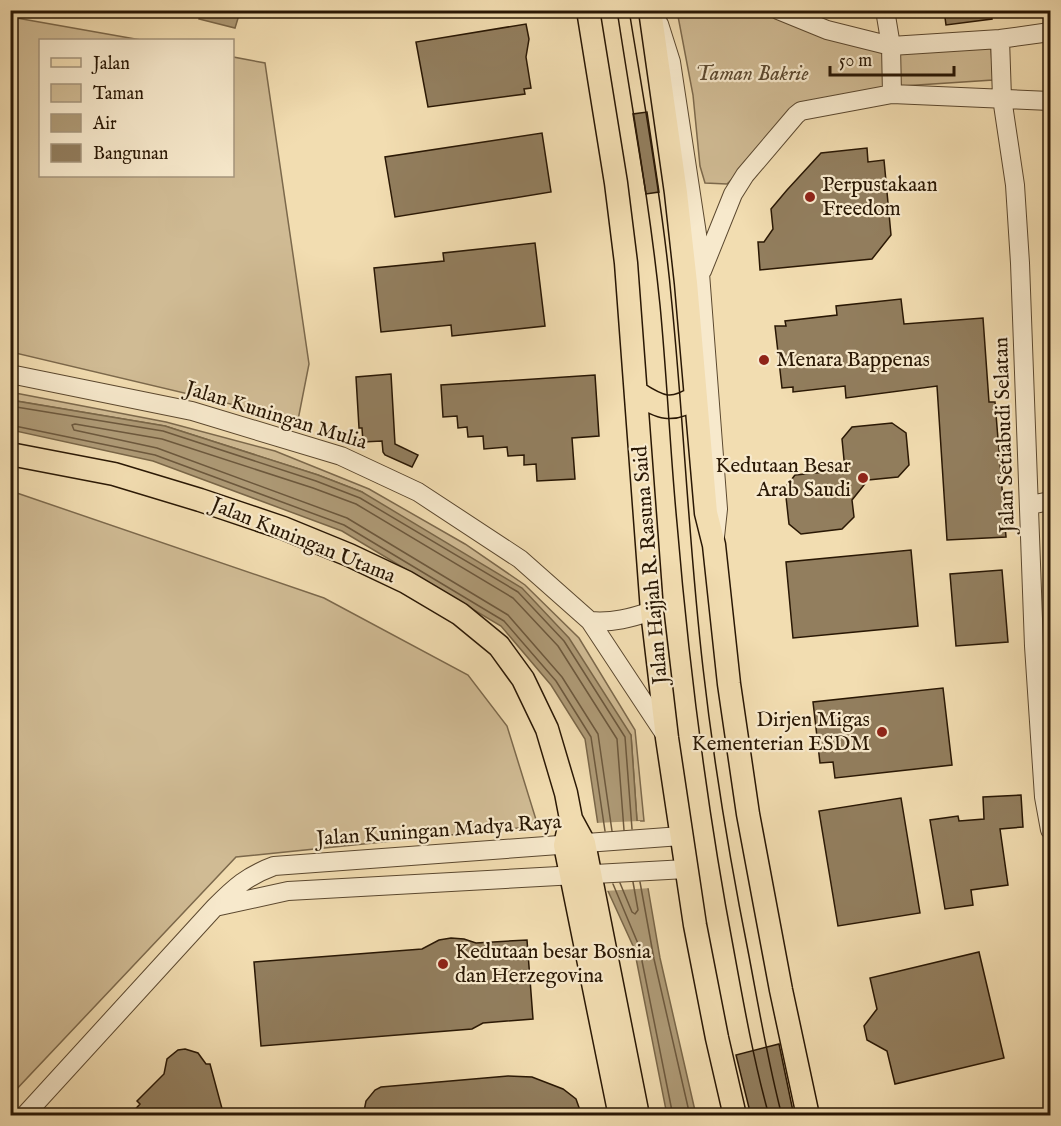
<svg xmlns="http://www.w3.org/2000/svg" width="1061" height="1126" viewBox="0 0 1061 1126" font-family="'IM FELL English',serif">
<rect width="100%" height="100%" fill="#f2ddb1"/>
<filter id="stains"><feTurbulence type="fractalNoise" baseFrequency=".00333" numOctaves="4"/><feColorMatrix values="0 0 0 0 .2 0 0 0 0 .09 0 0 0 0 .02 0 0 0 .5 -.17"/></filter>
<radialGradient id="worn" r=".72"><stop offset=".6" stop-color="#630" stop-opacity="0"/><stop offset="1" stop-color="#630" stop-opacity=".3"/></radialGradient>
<path fill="#d0bb94" stroke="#7c694c" stroke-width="1.5" d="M677 11H752L822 29 991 47 993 80 887 87 807 106 727 184 705 183 700 166 693 95Z
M11 17 141 40H40V176H232L233 57 265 63 309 364 298 420 11 352Z
M10 392 166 422 275 451 369 489 465 544 525 585 579 638 635 730 644 821H637L631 735 362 492 318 475 165 426 11 400Z
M11 491 324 598 468 675 507 726 538 826 236 857 11 1095Z"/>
<path fill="#ae9a76" stroke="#796648" stroke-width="1.5" d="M196 11 248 10V11L246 17 239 15 235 28 199 19 201 12Z
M10 400 165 426 318 475 362 492 522 588 569 638 631 735 637 821 648 888 660 958 696 1115H667L634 948 608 891 585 739 551 685 501 626 342 531 153 461 11 430Z"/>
<path fill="#f2ddb1" d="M640 821 651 888 605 891 595 823Z"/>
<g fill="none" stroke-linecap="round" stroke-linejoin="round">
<path stroke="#6c583d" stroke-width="1.5" d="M10 406 163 431 316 481 360 498 518 592 564 641 625 737 632 829
M10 425 155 455 344 525 504 621 556 681 591 737 605 831
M612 831 598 734 562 677 508 615 347 518 157 448 74 430 72 425 75 424 162 439 313 488 356 504 513 598 558 646 617 739 624 830
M640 882 654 959 690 1116
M620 883 632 912 635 914 638 910 633 882
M613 884 639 946 673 1116"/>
</g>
<path fill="#927e5e" stroke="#291704" stroke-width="1.5" d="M944 10H991L992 19 946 25Z
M526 24 529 39 526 57 531 88 524 89 525 94 428 107 416 42Z
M647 112 659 192 646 194 633 114Z
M542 133 551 192 395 217 385 157Z
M867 148 868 162 884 160 891 235 872 259 760 270 758 242H764L773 229 771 209 787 190 821 153Z
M535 243 545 326 452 336 451 325 381 332 374 268 444 261 443 253Z
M901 299 904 324 983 318 989 402H995L1006 537 947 540 937 386 846 398 845 386 793 392V387L782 388 775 326H786L785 321 837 315 836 306Z
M391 374 395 444 418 455 412 467 385 455 383 452 382 441 363 442 362 428H359L356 377Z
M595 375 599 436 572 438 575 479 537 481 536 464 524 465V455L508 456 507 447 484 449 483 436 468 437 467 427 458 428 457 416 443 417 441 385Z
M892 423 906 433 909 465 898 477 868 480 852 500 854 517 842 529 801 534 789 524 785 488 795 475 845 470 842 439 852 427Z
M911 550 918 626 793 638 786 562Z
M1002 570 1008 642 956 646 950 574Z
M943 688 952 765 835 778 833 762 820 763 813 702Z
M1021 795 1023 827 1000 829 1008 885 971 890 973 905 945 909 930 820 958 816 959 821 984 819 983 797Z
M901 798 920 913 838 926 819 811Z
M451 938 464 939 476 943 527 940 533 1019 483 1023 472 1029 261 1046 254 962 422 949 439 940Z
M979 952 1004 1058 895 1084 887 1051 867 1040 864 1026 877 1009 870 978Z
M779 1044 794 1116H751L736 1055Z
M185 1049 198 1053 206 1064H210L224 1116H129L140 1104 137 1101 164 1074 167 1059 178 1050Z
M508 1076 532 1077 563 1089 576 1099 582 1116H363L366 1101 375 1090 381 1087Z"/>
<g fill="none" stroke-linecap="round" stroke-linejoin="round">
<g stroke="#5b482f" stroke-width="20">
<path id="minor" d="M778 10 827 30 891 46 1000 39 1050 32
M885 10 891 46 892 94
M659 24 671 62 697 234 718 509 715 537
M1000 39 1002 98 1015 185 1020 263 1034 646 1044 797 1050 830
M702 271 733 194 745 175 796 115 801 111 892 94 1050 101
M10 374 192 411 341 456 418 492 520 559 590 621 666 736
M1030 505 1050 501
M590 621C613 623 631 618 652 611
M215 907 288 891 686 869
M24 1116 215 907C235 887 247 876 274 866L681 836"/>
</g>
<g stroke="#291704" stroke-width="25">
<path id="major" d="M588 10 616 183 626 263 652 611 667 738 695 925 717 1038 735 1116
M650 10 676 193 686 283 706 513 714 545 729 684 748 814 781 990 808 1116
M637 393C660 408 672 413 696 397
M10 454 114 474 200 500 283 528 349 555 406 582 460 614 499 646 523 679 547 729 566 793 571 819 584 843 638 1116
M571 819 565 845 620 1116"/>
</g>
<use href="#minor" stroke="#f7e9cc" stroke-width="18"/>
<use href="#major" stroke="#f2ddb1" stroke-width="22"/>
<path stroke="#291704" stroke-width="1.5" d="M617 10C632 108 650 206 660 305 667 377 670 450 677 523 689 666 707 809 734 951 744 1006 754 1062 769 1116
M629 10C645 108 663 206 672 305 684 426 689 547 703 668 714 765 730 861 749 956 759 1009 768 1063 782 1116"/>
</g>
<g fill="#8f2418" stroke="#f7e9cc" stroke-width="2">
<circle cx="810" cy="197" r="6"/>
<circle cx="764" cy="360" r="6"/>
<circle cx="863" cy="478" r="6"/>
<circle cx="882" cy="732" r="6"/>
<circle cx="443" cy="964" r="6"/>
</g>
<g text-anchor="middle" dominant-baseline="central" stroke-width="4.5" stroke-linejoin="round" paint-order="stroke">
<g font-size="21" font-style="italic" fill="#5b482f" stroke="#f7e9cc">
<text x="752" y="74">Taman Bakrie</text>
</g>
<g font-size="21" fill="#291704" stroke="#f7e9cc" text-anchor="start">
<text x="822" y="185">Perpustakaan<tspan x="822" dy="24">Freedom</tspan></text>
<text x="776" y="360">Menara Bappenas</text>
<text x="851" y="466" text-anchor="end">Kedutaan Besar<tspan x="851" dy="24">Arab Saudi</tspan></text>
<text x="870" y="720" text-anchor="end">Dirjen Migas<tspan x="870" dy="24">Kementerian ESDM</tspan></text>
<text x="455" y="952">Kedutaan besar Bosnia<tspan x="455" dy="24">dan Herzegovina</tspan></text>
</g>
<g font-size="21" fill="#291704" stroke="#f7e9cc">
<text transform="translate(276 416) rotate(17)">Jalan Kuningan Mulia</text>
<text transform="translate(1005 435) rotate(-92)">Jalan Setiabudi Selatan</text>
<text transform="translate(303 541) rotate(22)">Jalan Kuningan Utama</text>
<text transform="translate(651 565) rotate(-95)">Jalan Hajjah R. Rasuna Said</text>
<text transform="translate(439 831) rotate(-4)">Jalan Kuningan Madya Raya</text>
</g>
</g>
<rect width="1061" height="1126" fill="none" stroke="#f2ddb1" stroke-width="36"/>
<rect x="12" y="12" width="1037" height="1102" fill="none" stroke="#291704" stroke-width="3"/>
<rect x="18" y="18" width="1025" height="1090" fill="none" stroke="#291704" stroke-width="1.5"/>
<rect x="39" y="39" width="195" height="138" fill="#f7e9cc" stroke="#a5957c" stroke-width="1.5"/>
<rect x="51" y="58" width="30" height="9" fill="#f2ddb1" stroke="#a5957c" stroke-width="1.5"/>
<text x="93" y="69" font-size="18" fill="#291704">Jalan</text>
<rect x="51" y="84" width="30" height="18" fill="#d0bb94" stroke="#a5957c" stroke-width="1.5"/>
<text x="93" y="99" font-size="18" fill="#291704">Taman</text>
<rect x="51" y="114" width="30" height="18" fill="#ae9a76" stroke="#a5957c" stroke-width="1.5"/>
<text x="93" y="129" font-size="18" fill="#291704">Air</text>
<rect x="51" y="144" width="30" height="18" fill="#927e5e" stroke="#a5957c" stroke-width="1.5"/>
<text x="93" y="159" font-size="18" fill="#291704">Bangunan</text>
<path d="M830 66v9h124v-9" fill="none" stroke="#291704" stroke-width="3"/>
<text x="839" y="66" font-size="18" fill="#291704" stroke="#f7e9cc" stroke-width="4.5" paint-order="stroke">50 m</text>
<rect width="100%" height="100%" filter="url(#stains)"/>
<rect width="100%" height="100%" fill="url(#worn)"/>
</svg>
